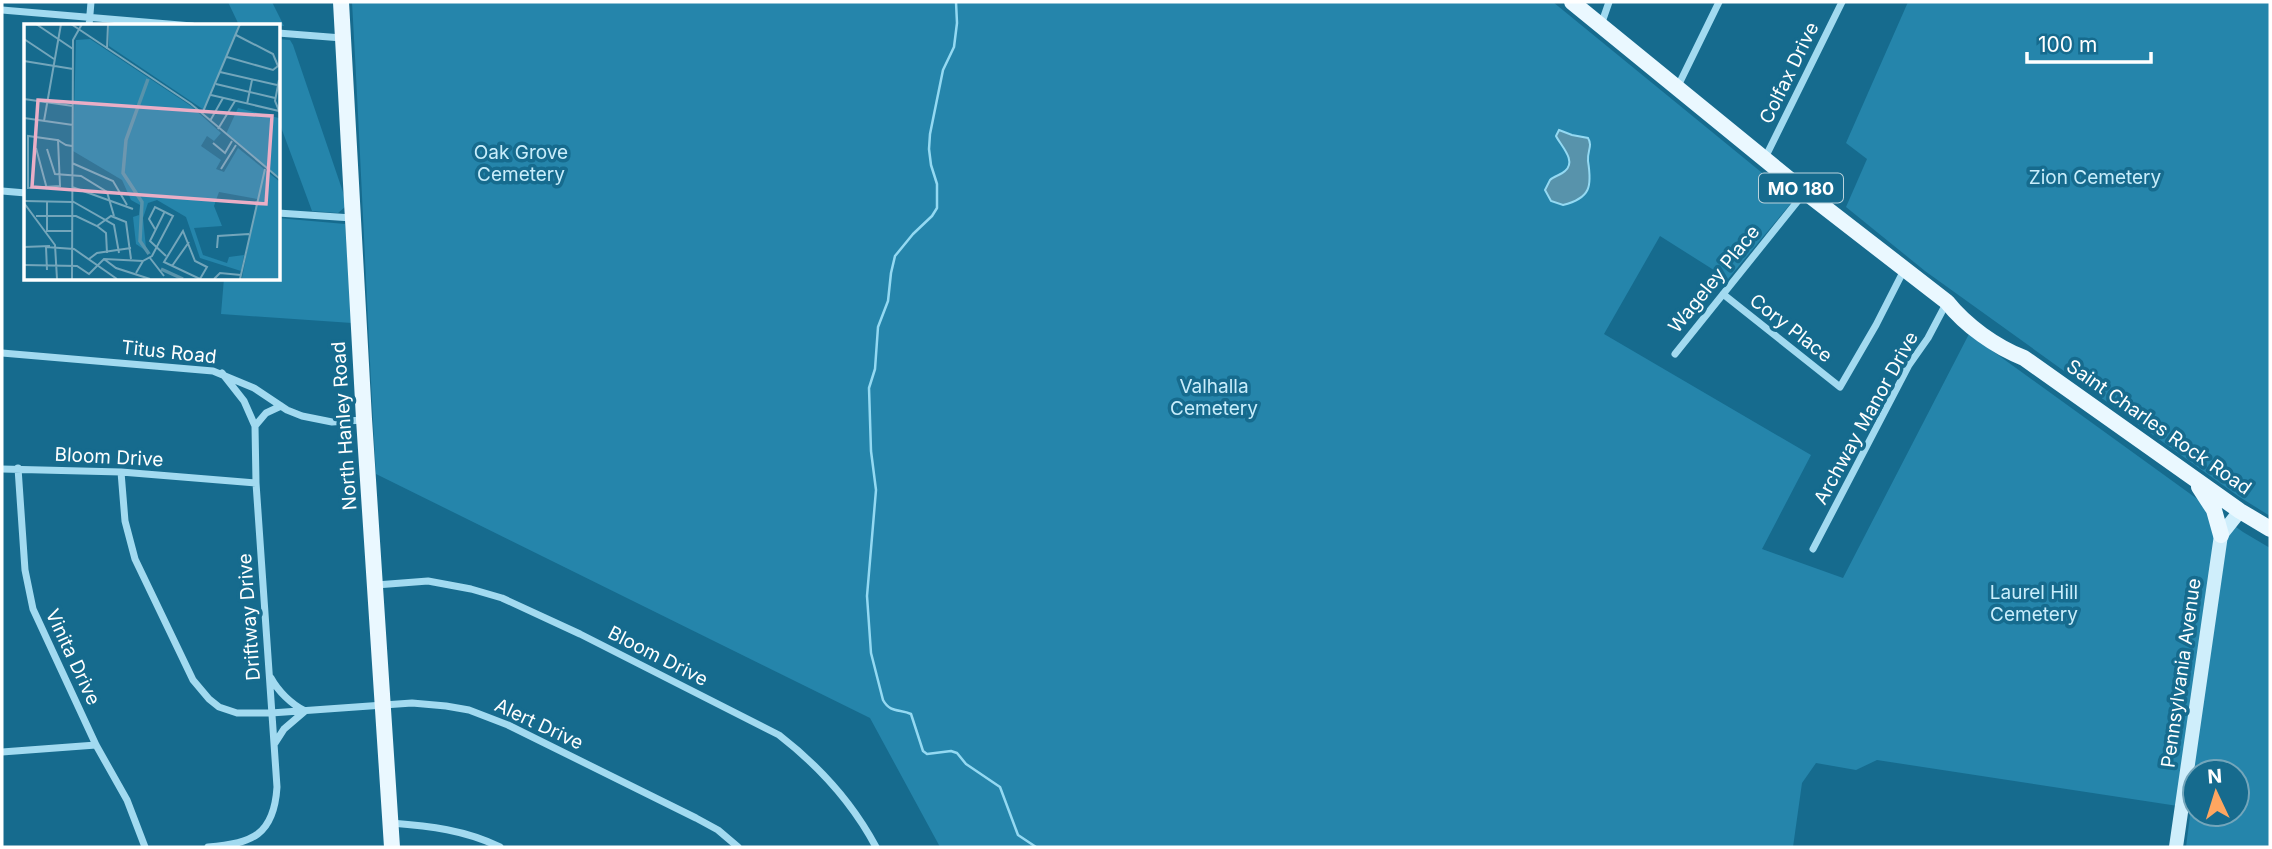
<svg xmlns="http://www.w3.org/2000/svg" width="2272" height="849" viewBox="0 0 2272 849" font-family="Inter,sans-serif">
<rect width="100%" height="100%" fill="#166b8e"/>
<path fill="#2585ab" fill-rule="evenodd" d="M228 2H272L284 26 238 23Z
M352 2H1553L1793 198 1792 202 1728 279 1660 236 1604 334 1811 455 1762 549 1843 578 1969 334 2243 532 2270 548V847H2186L2191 808 1877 760 1856 770 1816 763 1802 783 1793 847H940L870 718 376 474C367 316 361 159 352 2ZM2195 772H2237V814H2195Z
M1908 2H2270V516L2238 496 1925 271 1846 207 1867 159 1846 143Z
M278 39 290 40 293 45 345 198V207L338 213 312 211 278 119Z
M278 218 345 224 352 323 221 314 224 278H278Z"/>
<path fill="#5893ab" stroke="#94d9f2" stroke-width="2" d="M1559 130 1572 135 1588 138C1593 146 1587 151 1588 161 1592 186 1591 198 1563 205L1551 201 1545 190 1550 180C1554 176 1561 175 1565 171 1577 161 1561 146 1556 136Z"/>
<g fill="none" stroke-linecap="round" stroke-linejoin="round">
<path stroke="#94d9f2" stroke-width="2.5" d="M956 2 957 23 954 47 943 70 930 134 929 149 931 165 937 184V208L932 216 913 234 895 256 891 273 888 301 878 327 875 369 869 388 871 451 876 490 867 596 871 653 883 700C890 713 900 709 911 714L923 751 927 754 951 751 957 753 966 764 1000 787 1018 835 1036 847"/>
<path stroke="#a2daf0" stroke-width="7" d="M2 10 192 26
M1601 25 1609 2
M89 26 91 2
M278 33 342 38
M1678 86 1719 2
M1765 158 1842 2
M2 191 26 193
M278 213 352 218
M1723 294 1840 387 1876 325 1904 270
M2 353 213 371 254 388 287 410 302 416 332 422 363 420
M1675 354 1805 192
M255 426 266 413 281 406
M18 468 25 570 33 609 96 745 127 800 145 847
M2 469 121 472 256 483
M121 472 125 521 135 559 193 680 209 699 219 707 237 713H271L412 703 446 706 469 710 508 725 696 818 718 830 738 847
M1813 549 1909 365 1928 338 1947 302
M376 585 428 581 471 589 502 598 580 634 779 735C819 766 852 802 876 847
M271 678C278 691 291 704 305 711L284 729 275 743
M2 752 96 745
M391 823C430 826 465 830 500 847
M208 847C252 844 274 835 277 787L256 483 255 426 244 401 222 373"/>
<path stroke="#cfeefb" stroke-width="14" d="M2176 847 2221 535 2240 511"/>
<path stroke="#eaf8ff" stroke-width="16" d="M341 2 364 419 392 847
M1572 2 1805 192 1947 302C1966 326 1996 347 2024 358L2240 511 2270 529
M2199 487 2214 510 2221 535"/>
</g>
<g text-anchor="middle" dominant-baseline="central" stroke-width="7" stroke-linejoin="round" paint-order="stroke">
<rect fill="#166b8e" stroke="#b9d3dd" stroke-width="2" x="1759" y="173.5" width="84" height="29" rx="5"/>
<g font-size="18" font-weight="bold" fill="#fff">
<text x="1801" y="188">MO 180</text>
</g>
<g font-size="19" fill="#fff" stroke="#166b8e">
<text transform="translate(1789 73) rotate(-64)">Colfax Drive</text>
<text transform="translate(1714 279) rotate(-51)">Wageley Place</text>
<text transform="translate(1791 328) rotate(38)">Cory Place</text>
<text transform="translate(169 352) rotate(6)">Titus Road</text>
<text transform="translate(1866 418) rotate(-61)">Archway Manor Drive</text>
<text transform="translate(344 426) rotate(-94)">North Hanley Road</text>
<text transform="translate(2159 427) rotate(35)">Saint Charles Rock Road</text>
<text transform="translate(109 457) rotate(3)">Bloom Drive</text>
<text transform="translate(249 617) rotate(-94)">Driftway Drive</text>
<text transform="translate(658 656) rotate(27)">Bloom Drive</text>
<text transform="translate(73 657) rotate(65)">Vinita Drive</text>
<text transform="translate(2181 673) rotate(-82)">Pennsylvania Avenue</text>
<text transform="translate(539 724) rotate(25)">Alert Drive</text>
</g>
<g font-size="19" fill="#c8edfb" stroke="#166b8e">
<text x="521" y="152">Oak Grove<tspan x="521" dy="22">Cemetery</tspan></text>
<text x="2095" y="177">Zion Cemetery</text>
<text x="1214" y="386">Valhalla<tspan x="1214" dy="22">Cemetery</tspan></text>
<text x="2034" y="592">Laurel Hill<tspan x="2034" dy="22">Cemetery</tspan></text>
</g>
</g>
<g transform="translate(24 24)">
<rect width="256" height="256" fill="#166b8e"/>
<path d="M85 0H216L180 86 85 22ZM66 15 167 82 197 109 190 117 183 112 177 122 197 136 192 145 200 148 214 124 255 157V255L218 254 233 175 195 168 190 182 198 202 170 204 179 231 203 239 205 233 220 231 217 247 176 234 162 193 133 176 124 179 119 194 122 224 128 231 112 220 109 193 115 191 116 181 107 176 98 156 49 127 52 16ZM214 84 255 94V153L202 110Z" fill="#2585ab"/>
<path fill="none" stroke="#5893ab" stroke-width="3.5" d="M124 55 102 116 99 149 118 178 116 217 125 230M137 245 159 255"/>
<path fill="none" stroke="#73a6bb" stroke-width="2" d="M12 0 49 25M47 0 167 80 256 155M0 15 30 35M83 25 84 0M203 33 249 46 254 42 249 30 212 11M0 37 49 45M196 48 253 61M255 56 251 77 256 89M192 60 251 74M187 71 255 87M0 75 49 82M223 80 228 56M178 90 216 0M0 94 49 101M20 97 37 0M186 97 199 74M194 105 211 77M34 116 36 162 4 164V112L33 116H34L37 118 42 121 48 122M189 119 201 129 208 117M12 124 23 165M23 125 31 150 57 152 83 168 90 192M48 139 89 157 103 181M197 145 212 121M48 163 109 185M1 177 48 178M48 177 90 201 95 229M23 178V207H48M0 179 31 221 33 255M141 187 126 217 142 232M12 192H52L73 202 82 209 83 229M73 202 87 192 102 198 107 235M159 207 171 237 183 243 176 255 140 238ZM0 223 26 222M22 223 23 246M22 223 50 225 93 255M193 224 194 212 225 210M126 234 140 252M65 235 73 229 107 224M80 235 92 244 126 255M0 241 53 242 65 250 80 235 119 237M148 242 165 218M112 249 119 237 128 232 149 192 131 183 125 195 131 205M48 255 49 16 58 0M190 255 196 249 217 251M216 255 241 145"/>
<path fill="#eaaec6" fill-opacity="0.15" stroke="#eaaec6" stroke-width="3.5" d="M14 76 248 92 242 180 8 163Z"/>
<rect width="256" height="256" fill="none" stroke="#fff" stroke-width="3.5"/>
</g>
<rect width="2272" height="849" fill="none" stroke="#ffffff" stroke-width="7"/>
<g transform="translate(2216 793) rotate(356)"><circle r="33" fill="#166b8e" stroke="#73a6bb" stroke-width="2"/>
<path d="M0-5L12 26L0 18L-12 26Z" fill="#ffa660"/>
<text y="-10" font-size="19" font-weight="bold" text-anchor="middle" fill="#ffffff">N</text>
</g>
<path d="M2027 52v10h124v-10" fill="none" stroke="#ffffff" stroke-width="3.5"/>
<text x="2038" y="52" font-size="21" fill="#ffffff" stroke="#166b8e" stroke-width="5" paint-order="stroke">100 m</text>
</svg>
